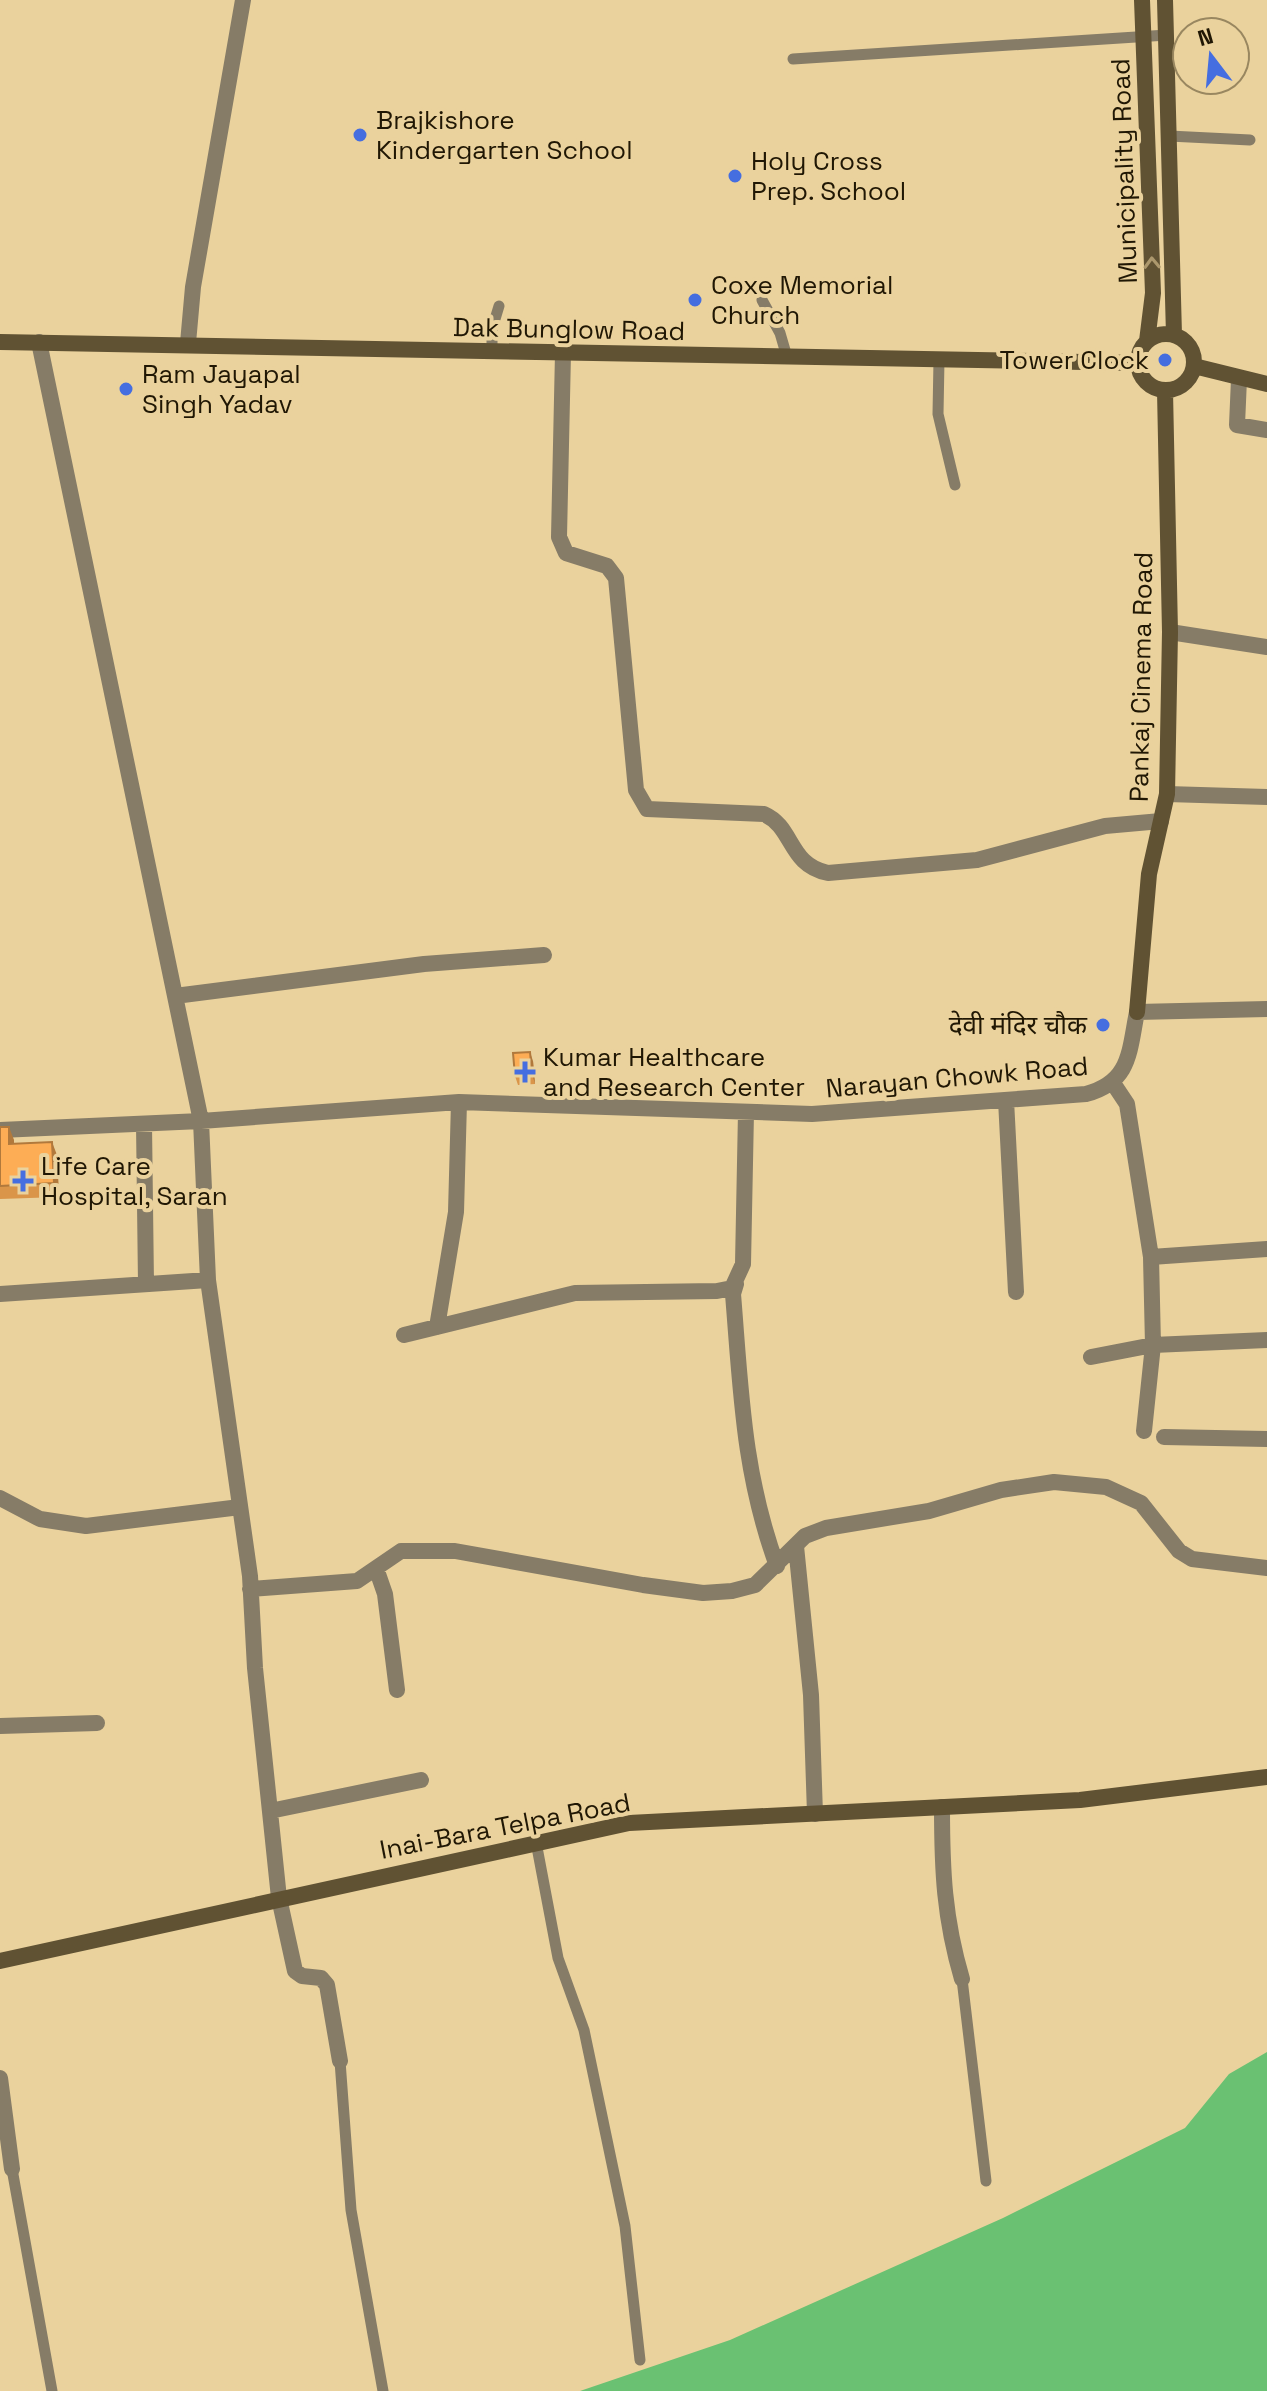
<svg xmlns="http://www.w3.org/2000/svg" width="1267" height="2391" viewBox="0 0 1267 2391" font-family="'Space Grotesk','Noto Sans Devanagari',sans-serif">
<rect width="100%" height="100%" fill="#ead29d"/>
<path fill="#6ac172" d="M1267 2052V2391H580L730 2340 1003 2218 1185 2128 1229 2074Z"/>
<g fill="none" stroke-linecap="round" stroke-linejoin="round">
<path stroke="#867c67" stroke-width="11" d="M793 59 1167 35
M1169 136 1250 140
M762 300 780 333 787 357
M492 351V329L499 306
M939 360 938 414 955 485
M536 1842 558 1958 584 2030 625 2226 640 2360
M962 1979 986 2181
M340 2061 351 2210 383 2391
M12 2169 52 2391"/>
<path stroke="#867c67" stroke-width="16" d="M39 342 201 1121 208 1280 250 1576 255 1668 279 1898 295 1971 302 1976 321 1978 327 1985 340 2061
M188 343 193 287 243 0
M563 353 559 537 566 553 607 566 616 578 636 790 647 809 764 814C794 827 788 865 828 873L977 860 1105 826 1161 821
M1239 379 1237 425 1267 430
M1170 632 1267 647
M1167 794 1267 797
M175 996 424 964 544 955
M1113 1083 1127 1104 1151 1257 1153 1345 1144 1431
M1006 1100 1016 1292
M144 1124 146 1284
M0 1130 201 1121 459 1102 812 1114 1086 1094C1131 1082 1129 1051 1137 1012L1267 1009
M1151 1257 1267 1249
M736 1284 733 1294C741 1391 743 1473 777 1566
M0 1294 208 1280
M437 1327 456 1212 459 1102
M404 1335 575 1293 717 1291 732 1288 743 1264 746 1112
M1091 1357 1153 1345 1267 1340
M1164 1437 1267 1439
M0 1498 40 1519 86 1526 240 1507
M796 1546 811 1695 815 1814
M376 1568 385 1594 397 1690
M250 1589 357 1581 401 1551H455L643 1585 703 1593 732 1591 755 1585 805 1536 826 1528 929 1511 1001 1490 1054 1482 1106 1487 1141 1503 1179 1551 1192 1559 1267 1568
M0 1726 97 1723
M942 1807C942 1870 944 1918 962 1979
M270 1811 421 1780
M0 2078 12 2169"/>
<path stroke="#605233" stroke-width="16" d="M1142 0 1153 293 1147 341
M1165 0 1174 335
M1138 362a28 28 0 1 1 56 0a28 28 0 1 1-56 0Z
M0 342 1138 363
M1194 366 1267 384
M1137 1012 1149 874 1167 794 1170 632 1165 391
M0 1961 629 1823 1080 1800 1267 1777"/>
</g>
<path fill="#da9549" d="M533 1061 535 1084 518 1085 515 1076Z
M0 1127 14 1140V1144L57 1155 59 1197 0 1199Z"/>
<path fill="#b1793c" d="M530 1052 533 1061 535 1084 532 1074Z
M9 1127 14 1140V1158L9 1144Z
M52 1142 57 1155 59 1197 54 1183Z"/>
<path fill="#fdad55" stroke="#b1793c" stroke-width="2" d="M530 1052 532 1074 515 1076 513 1053Z
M0 1127H9V1144L52 1142 54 1183 0 1186Z"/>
<defs><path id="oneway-chevron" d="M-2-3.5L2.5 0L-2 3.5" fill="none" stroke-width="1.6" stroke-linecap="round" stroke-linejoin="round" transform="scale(2)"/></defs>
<use stroke="#ac986d" href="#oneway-chevron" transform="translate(1152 263) rotate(-92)"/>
<g fill="#456ee0" stroke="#ead29d" stroke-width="3">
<circle cx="360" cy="135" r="8"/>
<circle cx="735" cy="176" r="8"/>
<circle cx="695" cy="300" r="8"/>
<circle cx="1165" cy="360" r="8"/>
<circle cx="126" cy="389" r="8"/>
<circle cx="1103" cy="1025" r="8"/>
<path d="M521 1060h8v8h8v8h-8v8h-8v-8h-8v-8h8z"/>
<path d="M19 1169h8v8h8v8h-8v8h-8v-8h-8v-8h8z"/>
</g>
<g text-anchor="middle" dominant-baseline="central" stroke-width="8" stroke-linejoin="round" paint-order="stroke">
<g font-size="26" fill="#201704" stroke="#ead29d" text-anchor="start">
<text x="376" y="120">Brajkishore<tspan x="376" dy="30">Kindergarten School</tspan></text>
<text x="751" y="161">Holy Cross<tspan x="751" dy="30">Prep. School</tspan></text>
<text x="711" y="285">Coxe Memorial<tspan x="711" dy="30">Church</tspan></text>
<text x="1149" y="360" text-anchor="end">Tower Clock</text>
<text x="142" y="374">Ram Jayapal<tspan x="142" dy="30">Singh Yadav</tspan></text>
<text x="1087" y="1025" text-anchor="end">देवी मंदिर चौक</text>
<text x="543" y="1057">Kumar Healthcare<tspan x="543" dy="30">and Research Center</tspan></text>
<text x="41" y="1166">Life Care<tspan x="41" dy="30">Hospital, Saran</tspan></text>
</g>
<g font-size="26" fill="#201704" stroke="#ead29d">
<text transform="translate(1124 171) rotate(-92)">Municipality Road</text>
<text transform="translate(569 329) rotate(1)">Dak Bunglow Road</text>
<text transform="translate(1141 677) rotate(-89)">Pankaj Cinema Road</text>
<text transform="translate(957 1077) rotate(-5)">Narayan Chowk Road</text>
<text transform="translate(505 1826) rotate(-11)">Inai-Bara Telpa Road</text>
</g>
</g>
<g transform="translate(1211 56) rotate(344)"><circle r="38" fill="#ead29d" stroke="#998760" stroke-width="2"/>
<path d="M0-6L14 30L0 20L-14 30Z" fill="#456ee0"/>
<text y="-12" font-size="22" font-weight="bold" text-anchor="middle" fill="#201704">N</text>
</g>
</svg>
